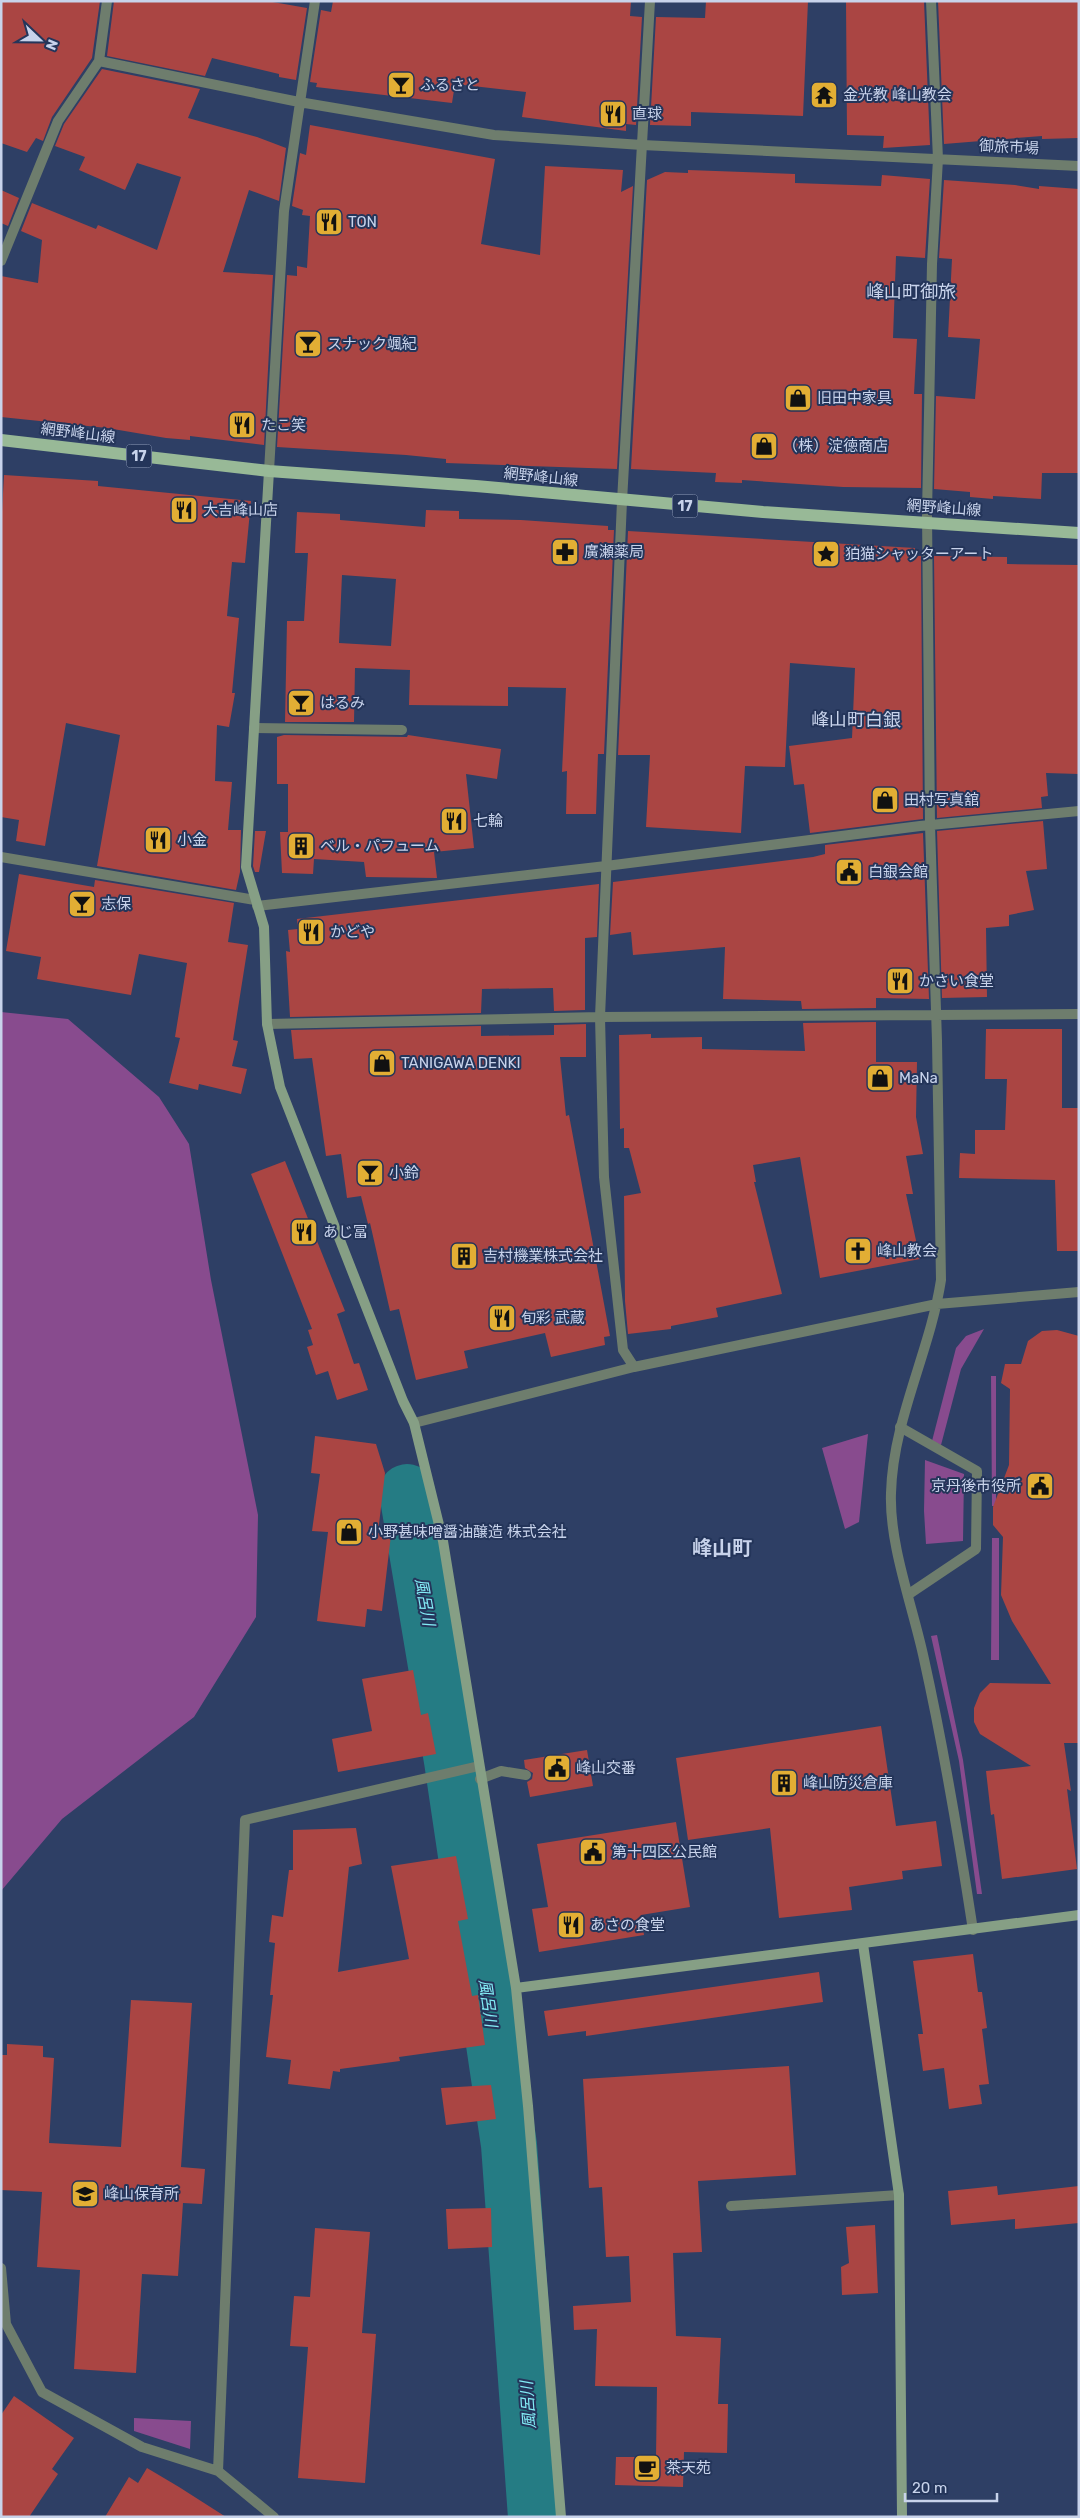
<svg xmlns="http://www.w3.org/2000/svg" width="1080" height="2518" viewBox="0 0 1080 2518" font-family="Rubik,'Noto Sans JP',sans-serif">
<rect width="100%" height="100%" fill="#2e3f65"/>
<path fill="#884b8e" d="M1 1012 68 1019 159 1097 189 1144 211 1280 258 1515 256 1617 194 1717 62 1819 1 1891Z
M984 1329 961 1369 941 1445 932 1441 956 1348 966 1336Z
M991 1376H996V1506H992Z
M868 1434 859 1522 845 1529 822 1448Z
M925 1460 964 1474 963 1541 926 1544 924 1511Z
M992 1538H999V1660H991Z
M937 1635 963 1760 982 1894H977L959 1761 931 1636Z
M134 2418 191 2421 190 2449 134 2431Z"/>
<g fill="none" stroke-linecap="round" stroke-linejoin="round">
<path stroke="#257c84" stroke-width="56" d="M407 1492 452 1761 509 2145 536 2517"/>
</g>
<path fill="#aa4543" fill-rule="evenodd" d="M1 1H100L92 58 52 117 43 141 36 138 27 152 1 143Z
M114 1H267L307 8 296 80 279 77V74L212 58 205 76 107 56Z
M333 1H631L630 16 642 17 636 125 626 124V131L522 117 526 92 455 84 452 103 316 87 317 83 310 82 321 10 331 12Z
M706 1H808L803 116 691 112V126L650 125 656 17 705 18Z
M846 1H924L930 145 883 148 884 136 847 135Z
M938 1H1079V138L1042 139V136L944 144Z
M102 69 200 89 188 118 257 137 286 148 279 201 249 190 223 272 273 275 264 445 190 436V440L166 438 107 428 1 417V276L38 283 42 240 21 231 32 203 96 229 98 225 157 250 181 177 137 163 125 190 79 170 85 157 55 146 64 124Z
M310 125 495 159 481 244 540 255 545 166 623 170 621 192 633 186 617 469 446 463V459L406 455 277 447 287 275 297 276V266L307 268 310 216 302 215 303 210 292 206 300 153 306 155Z
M688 170 795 174V183L881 186 882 175 930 179 925 258 896 256 893 338 917 339 914 394H922L921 488 843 487 742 480V483L715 482 716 473 631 469 647 180 665 172 688 173Z
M944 180 1015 185 1039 189V186L1079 189V473H1042L1041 499 993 496V499L970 497V492L934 489 936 396 975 399 980 339 948 337 952 259 939 258Z
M1 190 19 198 8 226 1 223Z
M4 475 98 481V486L251 501 245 563 232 562 227 616 239 618 232 693H235L229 727 217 725 215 781 232 782 228 830H241L240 872 236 890 97 866 120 735 66 723 45 846 16 841 19 820 1 817V530Z
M426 510 459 511V519L521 520 608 526V530H614L604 754H598L596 814H566L567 771 562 772 566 688 508 687V706L409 705 410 670 355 668 354 722H285L287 621H304L308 553H295L297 512 340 514V520L425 527ZM342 575 396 579 391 646 339 643Z
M628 531 915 548 914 556H921L923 819 810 833 804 784 794 785 789 746 852 738 855 668 790 663 785 767 745 766 741 833 646 827 650 755H618Z
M934 556 1007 557V564L1079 565V774L1046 773 1048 796 1041 797 1042 808 937 818Z
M284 735 407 737 408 735 501 749 497 779 466 774 474 848 434 852 437 878 366 877 364 862 314 859 313 874 282 873 280 832H288V784H277V737Z
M1043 821 1047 869 1026 871 1034 910 1009 915V926L986 928 987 997 942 998 937 831Z
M255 831H266L259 872H255L253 866Z
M923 833 929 999 876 998V1008L802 1009 801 1001 723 999 725 947 633 955 631 932 610 935 613 882 813 857 825 854V845Z
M19 874 94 887 95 880 234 903 228 942 248 945 233 1040 238 1041 232 1066 247 1069 241 1094 199 1084 198 1090 169 1083 180 1038 175 1037 187 963 139 954 131 995 37 979 41 957 6 951Z
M599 884 597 937 585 938V1010L554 1011 553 988 482 989 481 1013 290 1017 286 951 290 952 288 930 298 929 297 919Z
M876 1022V1062H917L916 1117 923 1154 906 1156 913 1194H906L920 1259 820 1278 800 1157 753 1165 756 1182H754L782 1294 716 1308 718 1317 671 1326V1329L628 1334 625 1301 624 1196 641 1193 629 1148H624V1128L620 1129 619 1035 651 1034V1038L702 1037V1049L805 1051 803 1023Z
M586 1024V1057H560L566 1116 569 1115 610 1336 604 1337 605 1345 551 1357 545 1333 464 1351 468 1368 416 1380 399 1309 390 1311 370 1223 368 1224 361 1196 347 1198 341 1154 326 1156 312 1058 294 1059 291 1030 481 1026V1036L554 1035V1025Z
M986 1029H1062V1108H1079V1251H1057L1055 1180 959 1178 960 1153 975 1154V1130H1005L1007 1079H985Z
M285 1161 345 1311 337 1314 354 1364 359 1363 368 1390 337 1400 328 1371 316 1375 307 1347 313 1345 308 1330 312 1329 251 1174Z
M1057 1330 1079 1336V1743H1064L1071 1791 1067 1789 1077 1869 1002 1879 994 1814 991 1815 986 1771 1031 1766 980 1734 974 1722V1708L980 1693 990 1683 1051 1684 1012 1621 1001 1595 1003 1537 993 1525V1507L1009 1465 1010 1389 1001 1383 1005 1364H1021L1028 1341 1042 1331Z
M315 1436 376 1444 385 1473 378 1533 391 1535 382 1611 367 1609 365 1627 317 1621 328 1532 312 1531 320 1474 311 1473Z
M413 1670 421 1715 428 1713 436 1754 338 1772 332 1739 372 1731 362 1679Z
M881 1726 896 1826 936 1821 942 1866 902 1871 903 1879 849 1887 852 1910 779 1918 770 1828 688 1840 676 1758Z
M587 1750 593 1786 530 1797 527 1782 532 1779 533 1773 525 1768 524 1760Z
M676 1822 690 1907 641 1915 644 1935 539 1952 532 1909 548 1907 537 1844Z
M356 1828 362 1864 349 1867 338 1972 409 1959 391 1866 456 1856 468 1919 458 1921 472 1996 478 1995 485 2045 399 2057 400 2061 340 2069V2072L333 2071 330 2089 288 2084 291 2060 266 2057 273 1995H270L275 1943 269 1942 272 1915 283 1917 289 1870H293V1830Z
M973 1954 978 1992H982L987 2028 982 2029 989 2084 979 2085 982 2104 949 2109 944 2068 923 2071 918 2034H923L913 1961Z
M819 1972 823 2002 586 2036V2031L548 2036 544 2011Z
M131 2000 192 2003 181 2167 205 2169 202 2204 183 2203 178 2276 142 2274 136 2373 74 2369 80 2270 37 2267 42 2192 1 2190V2055H7V2044L43 2046V2057L54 2058 49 2143 121 2147Z
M789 2066 796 2175 698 2181 702 2252 673 2253 676 2336 721 2338 718 2404H728L727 2453 684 2452 683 2487 615 2485 616 2457H656L657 2387 595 2386 597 2329 574 2330 573 2306 631 2302 629 2256 606 2257 602 2187 589 2188 583 2079Z
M491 2085 496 2119 446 2125 441 2088Z
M997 2186 998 2195 1079 2186V2223L1015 2229V2219L951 2225 948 2191Z
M491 2208 492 2247 448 2249 446 2209Z
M875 2225 878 2293 842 2295 841 2267 849 2263 846 2227Z
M315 2228 370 2232 362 2333 376 2334 365 2483 298 2478 308 2347 290 2346 294 2296 310 2297Z
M14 2396 74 2438 52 2469 58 2474 29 2517H1V2415Z
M147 2468 179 2487 226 2517H105L129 2477 138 2483Z"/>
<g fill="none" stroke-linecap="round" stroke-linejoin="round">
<path stroke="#6e7d6d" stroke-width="10" d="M254 728 402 730
M900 1427 977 1471 976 1549 909 1594
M731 2206 899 2195"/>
<path stroke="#6e7d6d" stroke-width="10" d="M931 1 938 159 932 264 927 513 930 825 937 1041 941 1280C930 1352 893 1419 891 1493 889 1545 913 1607 924 1659 944 1749 959 1839 973 1930
M99 61 299 102 494 135 642 145 1079 166
M1 261 58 121 99 61 107 1
M269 471 284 211 315 1
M1 857 255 900
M257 906 606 866 920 826 1079 811
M267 1024 600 1017 1079 1014
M634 1367 623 1350 604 1177 600 1017 622 501 650 1
M414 1423 634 1367 937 1304 1079 1292
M480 1779 501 1771 526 1775
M1 2268 6 2324 42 2392 142 2447 218 2471
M274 2517 218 2471 245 1820 479 1766"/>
<path stroke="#869f85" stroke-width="10" d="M269 471 246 867 264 927 267 1024 280 1087 403 1401 414 1423 443 1541 516 1988 528 2106 561 2517
M863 1944 899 2195 902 2517
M516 1988 1079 1915"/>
<path stroke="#98b997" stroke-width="12" d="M1 440 269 471 476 486 763 512 1079 533"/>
</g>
<defs>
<g id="bar-square" transform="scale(1.4375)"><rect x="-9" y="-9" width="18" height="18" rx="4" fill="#e2ae34" stroke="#24355a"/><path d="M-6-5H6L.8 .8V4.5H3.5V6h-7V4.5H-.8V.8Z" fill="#111"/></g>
<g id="temple-square" transform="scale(1.4375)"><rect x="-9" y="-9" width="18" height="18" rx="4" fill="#e2ae34" stroke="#24355a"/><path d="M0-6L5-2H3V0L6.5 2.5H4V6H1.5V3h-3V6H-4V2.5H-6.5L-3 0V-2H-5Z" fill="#111"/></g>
<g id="restaurant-square" transform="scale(1.4375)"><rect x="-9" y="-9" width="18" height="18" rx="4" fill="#e2ae34" stroke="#24355a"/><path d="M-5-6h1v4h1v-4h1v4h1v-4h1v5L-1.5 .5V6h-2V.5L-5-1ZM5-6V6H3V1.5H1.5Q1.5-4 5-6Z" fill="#111"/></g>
<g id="shop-square" transform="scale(1.4375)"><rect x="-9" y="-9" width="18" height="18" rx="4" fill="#e2ae34" stroke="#24355a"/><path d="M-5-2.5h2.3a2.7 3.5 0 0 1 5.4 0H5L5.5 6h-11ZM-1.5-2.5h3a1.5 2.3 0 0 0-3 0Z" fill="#111"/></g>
<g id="pharmacy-square" transform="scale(1.4375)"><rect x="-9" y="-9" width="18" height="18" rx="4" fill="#e2ae34" stroke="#24355a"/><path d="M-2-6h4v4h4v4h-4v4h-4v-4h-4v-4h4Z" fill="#111"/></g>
<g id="sight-square" transform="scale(1.4375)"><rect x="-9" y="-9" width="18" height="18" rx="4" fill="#e2ae34" stroke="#24355a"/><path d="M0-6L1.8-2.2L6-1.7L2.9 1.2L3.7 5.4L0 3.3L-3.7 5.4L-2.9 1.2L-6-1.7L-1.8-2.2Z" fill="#111"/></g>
<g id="building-square" transform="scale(1.4375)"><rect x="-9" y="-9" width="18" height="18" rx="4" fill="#e2ae34" stroke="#24355a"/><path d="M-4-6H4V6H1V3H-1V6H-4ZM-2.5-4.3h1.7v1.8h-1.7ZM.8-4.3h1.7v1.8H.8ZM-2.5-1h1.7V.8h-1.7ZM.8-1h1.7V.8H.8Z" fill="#111"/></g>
<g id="civic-square" transform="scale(1.4375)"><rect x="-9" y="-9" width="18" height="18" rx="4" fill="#e2ae34" stroke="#24355a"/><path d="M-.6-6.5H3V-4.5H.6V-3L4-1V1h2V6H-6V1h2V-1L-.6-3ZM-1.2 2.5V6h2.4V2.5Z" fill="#111"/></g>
<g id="church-square" transform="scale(1.4375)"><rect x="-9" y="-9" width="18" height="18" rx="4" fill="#e2ae34" stroke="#24355a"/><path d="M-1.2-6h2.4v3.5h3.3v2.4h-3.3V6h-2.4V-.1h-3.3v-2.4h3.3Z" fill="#111"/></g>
<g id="school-square" transform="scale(1.4375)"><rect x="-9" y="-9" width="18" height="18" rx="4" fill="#e2ae34" stroke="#24355a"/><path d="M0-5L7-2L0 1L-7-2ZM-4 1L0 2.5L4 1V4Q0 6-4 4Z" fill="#111"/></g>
<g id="cafe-square" transform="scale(1.4375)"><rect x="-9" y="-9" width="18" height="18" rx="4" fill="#e2ae34" stroke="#24355a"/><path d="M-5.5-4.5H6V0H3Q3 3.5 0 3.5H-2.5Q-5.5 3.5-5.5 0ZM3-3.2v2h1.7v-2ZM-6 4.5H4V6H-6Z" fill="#111"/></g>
</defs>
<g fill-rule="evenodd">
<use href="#bar-square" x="401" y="85"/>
<use href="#temple-square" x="824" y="95"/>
<use href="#restaurant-square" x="613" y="114"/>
<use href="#restaurant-square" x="329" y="222"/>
<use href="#bar-square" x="308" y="344"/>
<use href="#shop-square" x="798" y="398"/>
<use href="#restaurant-square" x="242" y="425"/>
<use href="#shop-square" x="764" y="446"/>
<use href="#restaurant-square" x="184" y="510"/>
<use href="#pharmacy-square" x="565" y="552"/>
<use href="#sight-square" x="826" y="554"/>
<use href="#bar-square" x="301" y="703"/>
<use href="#shop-square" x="885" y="800"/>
<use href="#restaurant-square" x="454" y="821"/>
<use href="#restaurant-square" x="158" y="840"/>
<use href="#building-square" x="301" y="846"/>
<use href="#civic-square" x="849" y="872"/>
<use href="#bar-square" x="82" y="904"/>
<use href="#restaurant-square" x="311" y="932"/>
<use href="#restaurant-square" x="900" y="981"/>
<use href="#shop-square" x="382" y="1063"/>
<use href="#shop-square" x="880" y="1078"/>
<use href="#bar-square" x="370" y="1173"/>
<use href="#restaurant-square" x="304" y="1232"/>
<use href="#church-square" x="858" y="1251"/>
<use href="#building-square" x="464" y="1256"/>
<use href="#restaurant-square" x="502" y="1318"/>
<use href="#civic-square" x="1040" y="1486"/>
<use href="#shop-square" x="349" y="1532"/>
<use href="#civic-square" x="557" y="1768"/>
<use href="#building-square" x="784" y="1783"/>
<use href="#civic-square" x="593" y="1852"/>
<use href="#restaurant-square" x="571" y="1925"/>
<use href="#school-square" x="85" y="2194"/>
<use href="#cafe-square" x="647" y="2468"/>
</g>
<g text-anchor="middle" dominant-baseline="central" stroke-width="4" stroke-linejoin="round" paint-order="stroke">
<g fill="#24355a" stroke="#97a4c0" stroke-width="1">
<rect x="126.5" y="444.5" width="25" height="23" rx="4"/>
<rect x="672.5" y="494.5" width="25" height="23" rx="4"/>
</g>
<g font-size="14" font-weight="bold" fill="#c8d3eb">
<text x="139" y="456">17</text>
<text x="685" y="506">17</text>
</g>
<g font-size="15" fill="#c8d3eb" stroke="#24355a" text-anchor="start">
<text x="420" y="85">ふるさと</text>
<text x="843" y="95">金光教 峰山教会</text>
<text x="632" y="114">直球</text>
<text x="348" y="222">TON</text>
<text x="327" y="344">スナック颯紀</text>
<text x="817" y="398">旧田中家具</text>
<text x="261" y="425">たこ笑</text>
<text x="783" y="446">（株）淀徳商店</text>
<text x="203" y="510">大吉峰山店</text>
<text x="584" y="552">廣瀬薬局</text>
<text x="845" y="554">狛猫シャッターアート</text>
<text x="320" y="703">はるみ</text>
<text x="904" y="800">田村写真舘</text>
<text x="473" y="821">七輪</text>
<text x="177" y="840">小金</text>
<text x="320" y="846">ベル・パフューム</text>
<text x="868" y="872">白銀会館</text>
<text x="101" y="904">志保</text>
<text x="330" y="932">かどや</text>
<text x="919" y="981">かさい食堂</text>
<text x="401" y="1063">TANIGAWA DENKI</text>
<text x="899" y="1078">MaNa</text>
<text x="389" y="1173">小鈴</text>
<text x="323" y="1232">あじ冨</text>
<text x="877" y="1251">峰山教会</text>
<text x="483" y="1256">吉村機業株式会社</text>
<text x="521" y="1318">旬彩 武蔵</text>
<text x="1021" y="1486" text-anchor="end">京丹後市役所</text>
<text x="368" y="1532">小野甚味噌醤油醸造 株式会社</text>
<text x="576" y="1768">峰山交番</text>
<text x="803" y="1783">峰山防災倉庫</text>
<text x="612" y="1852">第十四区公民館</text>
<text x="590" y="1925">あさの食堂</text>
<text x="104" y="2194">峰山保育所</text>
<text x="666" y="2468">茶天苑</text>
</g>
<g font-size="15" fill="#c8d3eb" stroke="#24355a">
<text transform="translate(1009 147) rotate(3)">御旅市場</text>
<text transform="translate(78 433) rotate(7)">網野峰山線</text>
<text transform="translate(541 477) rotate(6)">網野峰山線</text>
<text transform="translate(944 508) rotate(4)">網野峰山線</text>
</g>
<g font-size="16" font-style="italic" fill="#83ecf6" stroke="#24355a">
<text transform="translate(425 1602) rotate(80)">風呂川</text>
<text transform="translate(488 2003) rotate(82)">風呂川</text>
<text transform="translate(528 2405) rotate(-94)">風呂川</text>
</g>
<g font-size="18" fill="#c8d3eb" stroke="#24355a">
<text x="911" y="292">峰山町御旅</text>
<text x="856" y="720">峰山町白銀</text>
</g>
<g font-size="20" font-weight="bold" fill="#c8d3eb" stroke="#24355a">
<text x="722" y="1548">峰山町</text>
</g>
</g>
<rect width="1080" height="2518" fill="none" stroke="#c8d3eb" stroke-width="5"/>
<g transform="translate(40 40) rotate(112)" stroke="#24355a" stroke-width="4" paint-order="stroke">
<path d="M0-4L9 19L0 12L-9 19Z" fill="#c8d3eb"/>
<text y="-8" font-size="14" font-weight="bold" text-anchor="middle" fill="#c8d3eb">N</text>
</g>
<path d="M905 2493v8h92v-8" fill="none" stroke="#c8d3eb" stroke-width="2.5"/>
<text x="912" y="2493" font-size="15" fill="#c8d3eb" stroke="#24355a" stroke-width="4" paint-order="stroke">20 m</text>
</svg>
